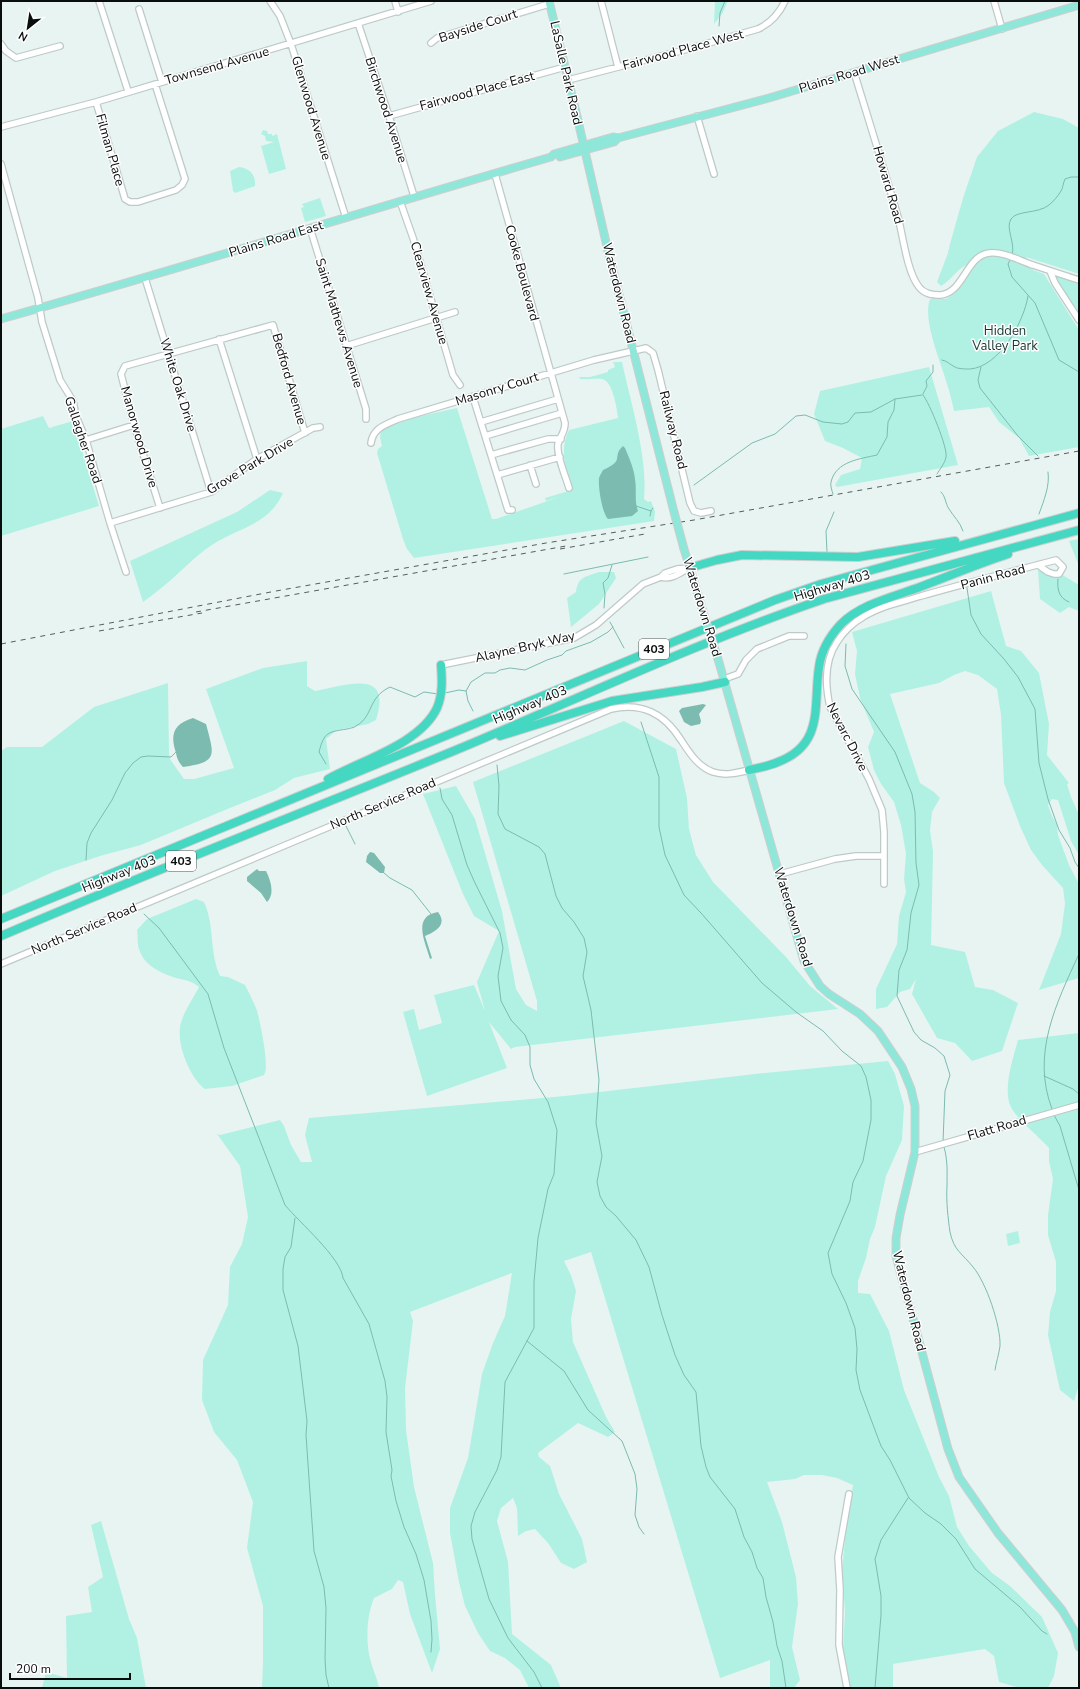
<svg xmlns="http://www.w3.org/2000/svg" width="1080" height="1689" viewBox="0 0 1080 1689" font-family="'Nunito Sans',sans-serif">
<rect width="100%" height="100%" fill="#e8f4f2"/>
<path fill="#b1f1e4" d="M715 1H728L722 14 714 24Z
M1034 112 1063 119 1079 128V274L1026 257 1033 270 1044 274 1079 330V447L1029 456 1019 438 999 422 989 407 954 411C952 402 950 393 947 384 941 362 922 320 930 299H946L955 293 974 268 969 264C957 268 952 280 941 286L937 282 948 253 950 244 963 198 977 157 998 131Z
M263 130 267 131 268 134H272V136L277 134 286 169 269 174 261 146 274 142 266 141 265 136 261 134Z
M239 167C250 168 256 175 255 186L235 193 233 191 230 171Z
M320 198 326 216 305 222 301 208 304 207 302 204Z
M1054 275 1079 282V316Z
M613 362H622C631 404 648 457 644 499L648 502 651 501 655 512 654 521 414 558 407 549 403 539 377 453 378 449 382 446 380 437 381 430 412 418 457 408 492 519H496L562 496 546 501 545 498 572 490 573 492C567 470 558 452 569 430L618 418C617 409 613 381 602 379 596 378 587 380 580 379L579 377H590L608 372V370L615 367Z
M929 367 958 465 837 487 835 485 841 475 860 469 862 458 843 448 825 441 814 414 820 391Z
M43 416 49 428 73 421 99 506 1 536V429Z
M270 490 283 493C269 525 238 528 212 545 195 556 181 572 165 585 158 591 151 596 143 602L130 561 237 512Z
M1079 539V566L1069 541Z
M1038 570 1054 578 1061 574 1079 585V611L1069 607 1060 613 1040 599Z
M599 572H614L616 578 599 604 571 627 567 598 576 592C578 576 586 577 599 572Z
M991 591 1006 646 1021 651 1039 673 1049 724 1047 755 1069 783 1067 784 1071 797 1079 815V855L1071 841 1058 800 1052 799 1048 805 1052 816 1057 825 1058 835 1069 865 1079 884V978L1039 990 1061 934 1065 904 1063 888 1042 865 1031 850 1020 826 1004 783 1001 715 997 689 978 675 965 671 954 675 939 683 890 694 920 783 934 792 940 798 932 812 930 830 933 852 931 945 965 952 975 987 993 990 1018 1003 1002 1051 972 1061 955 1043 937 1038 912 994 916 979 910 989 900 992 887 1007 876 1009V989L897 944 899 916 906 892 904 879 906 854 901 825 894 802 881 784 874 770 868 747 874 732 860 698 855 674 857 651 852 632Z
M307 661V686L315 691C345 686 393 667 376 720L368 724 337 730 326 739 330 769 294 778 275 790 225 810 141 845 100 856 55 871 1 896V751L7 747H42L94 707 168 683 169 753 170 759 184 779H194L234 768 206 689 263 668Z
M624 721 676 749 687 798 689 829 696 855 713 882 786 957 810 986 838 1009 515 1047 511 1049 489 1022 507 1068 427 1096 403 1012 414 1009 419 1030 442 1023 434 995 474 985 485 1011 477 982 499 931 474 916 463 894 423 794 456 786 475 819 502 911 516 989 526 1005 537 1011V1001L473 782Z
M196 899 204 902C215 926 209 951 220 976L228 977 245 985C249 993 254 1002 257 1011 260 1021 270 1068 264 1075L232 1086 205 1089C190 1078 175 1042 181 1023 184 1011 193 999 199 987 192 981 185 980 176 978 161 973 144 966 139 949 137 943 138 936 137 930L147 919Z
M1079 1033V1385L1074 1401 1060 1390 1048 1335 1050 1312 1056 1291V1262L1048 1235V1215L1053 1179 1049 1161V1148C1038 1136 1024 1125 1014 1112 1000 1095 1013 1059 1018 1040Z
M888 1061 895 1074 904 1106 902 1140 886 1176 875 1227 870 1239 866 1258 858 1281V1293L870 1294 889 1331 904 1390 939 1477 949 1496 957 1527 969 1546 992 1573 1010 1586 1042 1617 1058 1653 1054 1676 1048 1688H1020L999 1682 994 1656 985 1649 893 1664V1688H845L843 1648 845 1612 842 1571 846 1528 853 1485 837 1478 822 1475H804L795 1479 767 1482 782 1522 796 1577 798 1604 792 1647 800 1680 794 1688H770V1660L720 1678 591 1252 564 1261 571 1275 576 1291 571 1319 573 1342 606 1417 615 1432 608 1437 578 1423 538 1453 539 1457 550 1466 559 1494 582 1539 587 1562 574 1569 561 1563 548 1543 535 1529 526 1531 518 1536 517 1508 513 1498 501 1508 497 1521 508 1562 512 1634 551 1665 561 1688H529L520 1670 505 1658 490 1651 478 1633 465 1606 459 1582 450 1533V1508L468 1458 482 1374 493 1343 505 1316 512 1273 410 1312 413 1321 405 1388 406 1430 414 1487 433 1563 435 1595 440 1649 432 1673 410 1614 403 1582 398 1580 392 1589 374 1598C367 1615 366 1637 369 1654 371 1666 377 1677 379 1688H262L263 1661V1606L247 1548 253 1502 237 1460 214 1432 202 1400 203 1360 228 1305 230 1267 242 1244 248 1217 240 1166 217 1134 220 1135 280 1120 284 1126 291 1145 301 1162H312L305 1135 309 1118 565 1096 755 1074Z
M1018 1231 1020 1243 1008 1246 1006 1234Z
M101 1521 129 1619 137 1638 146 1688H42L46 1672 67 1678 66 1616 92 1612 88 1587 103 1577 91 1525Z"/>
<path fill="#7cbbaf" d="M623 446 625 448C629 458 634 468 635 479 637 490 634 500 638 511L632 516 608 519C602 513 598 487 599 478 600 475 602 472 603 470 626 460 611 457 623 446Z
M703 704 706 705 699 714 701 721 700 724 691 726 684 722 679 711 682 708Z
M193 718 206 724C214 755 219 762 183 767 179 763 177 759 176 753 170 735 173 724 193 718Z
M370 852 374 853 385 867 384 873H380L366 862 367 856Z
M257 869 259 871H266C271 881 275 894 267 902L261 893 247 881V877Z
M438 912C448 925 435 932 425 936L432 958 430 959C426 944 411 916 438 912Z"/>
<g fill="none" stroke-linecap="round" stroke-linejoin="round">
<path stroke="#7cbbaf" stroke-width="1" d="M719 26 720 13 725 1
M1012 255C1016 244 1005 228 1011 219 1017 210 1038 214 1049 205 1053 202 1058 196 1061 191 1063 188 1063 183 1065 179L1071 177H1079
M1011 258 1008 264 1012 277 1035 303 1059 360 1079 372
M942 360C948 361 950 365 955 367 958 369 966 369 970 369 999 367 1024 322 1028 296
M981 367 978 380 980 388 1018 436 1038 456
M923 394 927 386 926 381 933 372V365
M923 395C929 402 948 448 946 457 945 463 940 469 937 474
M694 485 752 443 775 434 796 416 805 415 823 422 842 424 848 422 855 413 871 412 895 399 922 395
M941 492C946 497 945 503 949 509 954 517 960 522 963 531
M833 494C832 491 830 485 831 482 836 461 860 459 877 455L887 437 888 422 894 410 895 399
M636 506 651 511
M1039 514C1044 500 1050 486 1048 472
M650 516 651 511 653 508
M827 552 826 531 834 512
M564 574 648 557
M1058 579C1057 590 1059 598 1069 602
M967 588 971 615 981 634 1004 659 1018 677 1035 709 1039 763 1048 799 1059 830 1070 848 1075 862 1079 868
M604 608 605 594 603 583 608 578 612 565
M610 622 624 648
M846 644 845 666 852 689 895 752 912 794 915 812 916 863 919 885 911 913 907 950 899 970 897 996 914 1032 921 1040 935 1048 944 1056 950 1075 945 1091 943 1142
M445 693 459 690 466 691
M473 711 468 701 466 691 471 682 485 673H495L500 670 510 668 525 670 547 660 562 655 566 651 591 642 608 632 613 627
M641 722 659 777V827L665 855 684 895 701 913 762 983 796 1012 823 1031 842 1051 861 1066 866 1077 871 1100V1120L863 1161 853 1182 850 1201 828 1253 832 1274 846 1303 855 1328 857 1349 856 1370 860 1390 881 1446 890 1460 909 1498 925 1513 941 1524 956 1539 975 1569 1020 1607 1042 1631 1047 1634
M326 764 319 752C324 732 328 732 347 729 350 728 354 728 356 726 374 716 367 698 390 687L415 697 424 692 438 694
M497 765 499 786 498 814 505 829 539 847 545 854 556 896 562 908 574 922 584 938 587 952 583 976 591 1010 599 1080 596 1123 602 1156 597 1182 600 1196 606 1207 616 1216 636 1240 649 1267 662 1315 675 1355 684 1375 696 1392 701 1446 706 1467 710 1477 735 1509 744 1537 752 1552 757 1568 763 1578 766 1597 773 1622 777 1646 782 1661 786 1688
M440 788 442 799 452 815 467 865 475 883 500 933 503 948 498 976 501 1001 511 1020 525 1035 530 1047V1065L534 1079 548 1102 557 1130 554 1174 548 1189 538 1238 534 1282V1328L505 1382 501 1457 497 1470 475 1512 471 1526 472 1539 489 1599 508 1638 534 1672 542 1688
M346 826 355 844
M86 860 87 843 91 833 112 800 125 773 133 763 141 757 148 756 171 757 176 752
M384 873 390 878 412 890 431 914
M144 914 159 928 208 994 224 1048 285 1205C299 1222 341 1258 343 1278L369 1324 385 1381 387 1397 386 1432 392 1470 391 1476 396 1501 404 1527 416 1554 424 1580 431 1621 432 1639 431 1652
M1044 1076 1073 1089 1079 1094
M1052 1109C1031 1054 1056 1004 1079 954
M1054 1115 1060 1126 1079 1190
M944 1147C948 1161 947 1173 947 1186 946 1201 948 1218 950 1232 954 1251 962 1253 973 1267 986 1282 1001 1326 1000 1346 999 1354 996 1363 995 1370
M295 1218 291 1247 285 1257 283 1269V1290L298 1346 307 1421 306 1435 314 1551 324 1587 326 1608 325 1659 326 1675 329 1688
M527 1341 564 1371 588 1410 622 1441 635 1474 637 1489 635 1515 639 1527 644 1534
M875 1688 881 1615V1596L875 1559 881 1540 908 1498"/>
<g stroke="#becac8" stroke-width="8">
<path id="minor" d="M99 1 128 91
M270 1 280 16 291 44 346 218
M395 1 398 12
M601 1 618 67
M994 1 1002 29
M139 9 162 82
M358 23 389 116 414 196
M431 43 437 38 549 4
M1 44 6 51 16 58 60 46
M854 72C869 121 884 169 898 217 903 236 907 272 919 287 924 294 932 295 941 295 964 292 966 256 989 253 1003 251 1020 261 1033 265 1048 270 1063 275 1079 280
M568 80 688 49 758 29C771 23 779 14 785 1
M96 102 125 199 130 202H138L176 190 182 185 185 179 155 84
M389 116 565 67
M697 116 714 174
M1 127 96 102 431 1
M1 164 38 298 42 322 60 380 73 401 76 416 86 440 110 523 126 572
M495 174 565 423C565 433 560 436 558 444 556 455 566 477 569 488
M400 201 413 238 453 375 460 385
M310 228 366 409V419
M1050 271 1055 283 1079 320
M145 278 211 492
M219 339 257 459
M346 346 455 312
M473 397 508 510H512
M481 422 558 399
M485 436 562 413
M86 440 134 425
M371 443C373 428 385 425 398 419L594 360 646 348 653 353 658 370 690 503 694 511 701 513 711 511
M491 455 548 439H561
M530 465 536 484
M497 475 560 457
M160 508 134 425 121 374 125 366 273 325 305 433
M110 523 211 492 257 459 313 428 320 427
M661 577C670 580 679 574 687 569
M441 665 574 638 596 625 643 584 661 577 665 573 677 569 689 568
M724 679 738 674 746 660 757 649 789 636H804
M780 874 835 859 856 856H883
M884 884V832L882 810 869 779 830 707C825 685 824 661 837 642 843 632 854 622 863 617 880 606 902 602 921 596 966 583 1011 572 1056 560L1063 567 1059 574H1054L1048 572 1038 565
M1 964 611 709C642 702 664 713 681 740 689 752 698 767 713 772 725 776 737 773 749 770
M915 1152 1079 1105
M847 1688 839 1645 840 1590 838 1557 849 1494"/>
</g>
<g stroke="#cecfce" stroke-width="9">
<path id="major" d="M549 1 576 112 608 251 674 512
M560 157 614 142 618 138
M1 319C185 267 368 210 551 157L554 154 613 137 618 138 769 98 1079 5
M684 549 704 615
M718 659 804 961 820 986 829 994 860 1014 878 1031 902 1067 911 1089 915 1106V1152L900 1215 896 1238V1256L948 1449 959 1477 998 1533 1062 1610 1075 1632 1079 1647"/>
</g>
<g stroke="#cecfce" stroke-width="10">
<path id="highway" d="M689 568 717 560 742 555 858 557 955 541
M500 736 612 701 702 687 725 682
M749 770C759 768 769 766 778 762 825 744 813 705 819 667 821 651 830 636 841 624 861 604 893 597 920 587 949 576 978 564 1008 554
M328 779C362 760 420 744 437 708 443 694 442 679 441 665
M1 919 775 600 821 584 1079 513
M1 936C152 871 305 812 456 750 578 699 698 642 824 599L1079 530"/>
</g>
<use href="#minor" stroke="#fff" stroke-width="5.5"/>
<use href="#major" stroke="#8fe7da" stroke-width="7"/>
<use href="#highway" stroke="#44d7c2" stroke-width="8"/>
<path stroke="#565d5c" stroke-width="1" stroke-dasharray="5 5" stroke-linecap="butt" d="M560 549 645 534
M196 612 566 546
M99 631 202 613
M1 644 276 591 546 543 694 520 1079 451"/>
<g stroke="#cecfce" stroke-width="9" stroke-linecap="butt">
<path id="major-bridge" d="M674 512 684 549
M704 615 718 659"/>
</g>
<use href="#major-bridge" stroke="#8fe7da" stroke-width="7"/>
</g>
<g text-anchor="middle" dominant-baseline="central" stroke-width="3" stroke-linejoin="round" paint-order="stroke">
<g fill="#fefefe" stroke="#525555" stroke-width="1">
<rect x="639" y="639" width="30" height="20" rx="3"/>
<rect x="166" y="851" width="30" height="20" rx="3"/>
</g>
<g font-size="12" font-weight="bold" fill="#090d0c">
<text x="654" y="649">403</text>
<text x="181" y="861">403</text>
</g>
<g font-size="13" fill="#090d0c" stroke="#fefefe">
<text transform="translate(478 26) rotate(-18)">Bayside Court</text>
<text transform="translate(683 50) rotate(-15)">Fairwood Place West</text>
<text transform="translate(217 66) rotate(-16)">Townsend Avenue</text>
<text transform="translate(566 73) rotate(77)">LaSalle Park Road</text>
<text transform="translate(849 74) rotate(-17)">Plains Road West</text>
<text transform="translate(477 91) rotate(-15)">Fairwood Place East</text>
<text transform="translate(311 108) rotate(73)">Glenwood Avenue</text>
<text transform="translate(386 110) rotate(72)">Birchwood Avenue</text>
<text transform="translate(110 150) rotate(74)">Filman Place</text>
<text transform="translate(888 185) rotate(74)">Howard Road</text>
<text transform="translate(276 239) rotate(-17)">Plains Road East</text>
<text transform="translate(522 273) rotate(75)">Cooke Boulevard</text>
<text transform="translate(429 293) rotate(74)">Clearview Avenue</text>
<text transform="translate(619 293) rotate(76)">Waterdown Road</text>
<text transform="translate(339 323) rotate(73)">Saint Mathews Avenue</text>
<text transform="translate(289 379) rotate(74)">Bedford Avenue</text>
<text transform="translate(178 385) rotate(73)">White Oak Drive</text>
<text transform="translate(497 389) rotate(-17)">Masonry Court</text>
<text transform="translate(673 430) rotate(76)">Railway Road</text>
<text transform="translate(139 437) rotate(74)">Manorwood Drive</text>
<text transform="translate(83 440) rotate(71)">Gallagher Road</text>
<text transform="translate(250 466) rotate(-31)">Grove Park Drive</text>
<text transform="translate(993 577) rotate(-15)">Panin Road</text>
<text transform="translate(832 586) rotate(-17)">Highway 403</text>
<text transform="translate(702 607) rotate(73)">Waterdown Road</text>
<text transform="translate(525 647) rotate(-13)">Alayne Bryk Way</text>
<text transform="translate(530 705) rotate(-23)">Highway 403</text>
<text transform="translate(847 737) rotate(63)">Nevarc Drive</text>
<text transform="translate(383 804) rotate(-23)">North Service Road</text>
<text transform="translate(119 874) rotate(-22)">Highway 403</text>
<text transform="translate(793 917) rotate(73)">Waterdown Road</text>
<text transform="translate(84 929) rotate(-23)">North Service Road</text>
<text transform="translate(997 1128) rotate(-16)">Flatt Road</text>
<text transform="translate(909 1301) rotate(76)">Waterdown Road</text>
</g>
<g font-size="13" fill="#173631" stroke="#fefefe">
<text x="1005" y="331">Hidden<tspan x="1005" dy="15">Valley Park</tspan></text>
</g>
</g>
<rect width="1080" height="1689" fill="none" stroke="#090d0c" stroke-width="4"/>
<g transform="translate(28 28) rotate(210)" stroke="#fefefe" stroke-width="3" paint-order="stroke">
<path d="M0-3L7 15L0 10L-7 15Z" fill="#090d0c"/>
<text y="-6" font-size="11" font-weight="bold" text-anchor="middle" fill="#090d0c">N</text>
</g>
<path d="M10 1673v6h120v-6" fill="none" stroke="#090d0c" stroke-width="2"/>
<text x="16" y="1673" font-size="12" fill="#090d0c" stroke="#fefefe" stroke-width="3" paint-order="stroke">200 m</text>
</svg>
